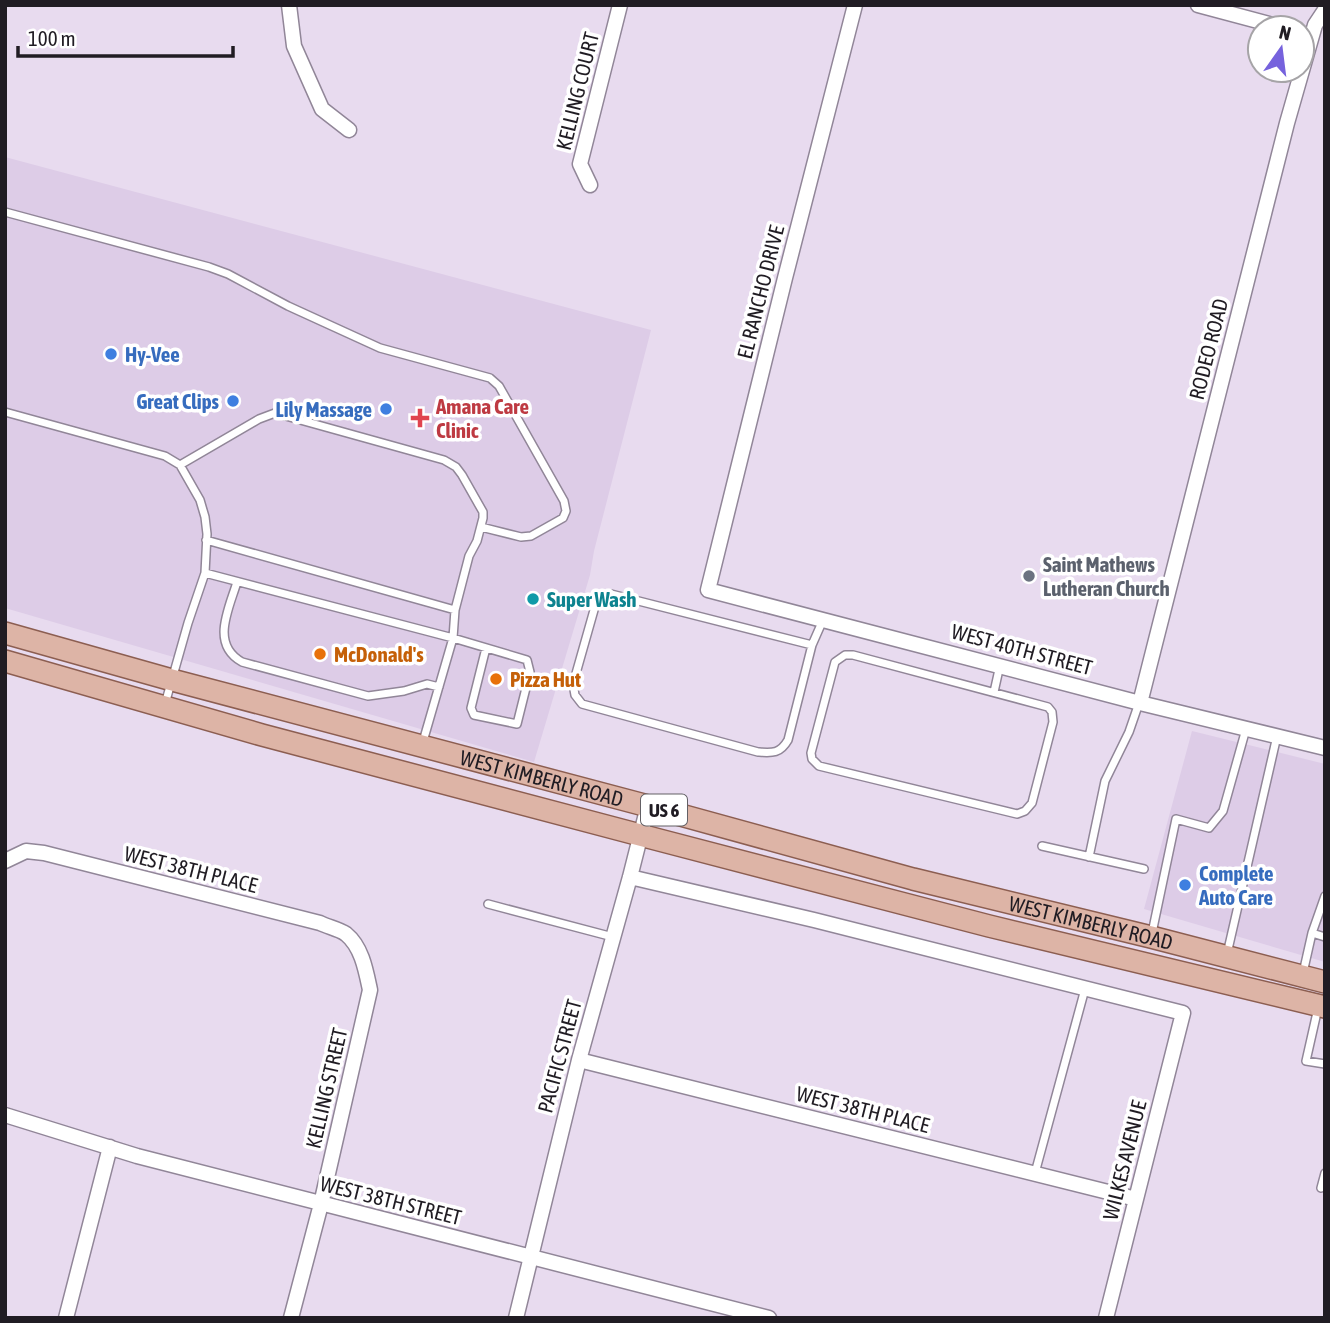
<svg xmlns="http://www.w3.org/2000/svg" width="1330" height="1323" viewBox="0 0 1330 1323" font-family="'Asap Condensed',sans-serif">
<rect width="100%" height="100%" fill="#e8dbef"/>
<path fill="#ddcce7" d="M5 157 651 330 594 551 590 575 534 762 5 608Z
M1192 731 1325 764V962L1144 909Z"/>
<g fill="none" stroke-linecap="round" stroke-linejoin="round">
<g stroke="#918698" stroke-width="10">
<path id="lane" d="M5 212 209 267 228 274 288 306 380 348 490 378 499 386 564 501 566 511 563 518 531 536 521 537 481 527
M5 412 165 456 180 465 259 419 275 413 444 460 456 467 462 475 479 505 483 512V518L477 541 469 556 455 610 453 638 422 745
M206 540 455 610
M205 573 453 638 527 660 530 672 517 724 474 715 471 708 486 648
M237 582C229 609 210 644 242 662L368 696 404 691 427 684 439 687
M611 594 812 645 788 740C780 754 772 753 758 752L582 704 575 695 573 684 596 603 604 596Z
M812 645 823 620
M845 655H853L1048 707 1052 712 1053 722 1032 803 1025 811 1017 814 819 766 812 759 811 753 835 662Z
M994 692 1000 665
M165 704 188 623 205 573 207 534 205 517 200 500 180 465
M1042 846 1144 869
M1089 857 1105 781 1129 732 1139 703
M488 904 613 937
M1152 933 1176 819 1209 828 1223 811 1246 729
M1312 933 1325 937
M1227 954 1277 736
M1303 973 1312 933 1325 896
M1318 1008 1306 1061 1325 1064
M1035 1173 1085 989
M1321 1188 1325 1173"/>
</g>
<g stroke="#918698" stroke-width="17">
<path id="street" d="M289 5 294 46 322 109 349 130
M855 5 785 278 708 590 1140 703 1325 748
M1198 5 1284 28
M590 185 580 164 620 5
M1140 703 1287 123 1315 25 1325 10
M5 861 26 851 44 853 320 923C328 927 339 929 346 934 362 947 366 971 370 990L321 1204 291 1318
M630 877 814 920 1183 1013 1106 1318
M579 1060 1136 1199
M5 1115 137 1156 769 1318
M66 1318 110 1147
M516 1318 579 1060 630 877 648 806"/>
</g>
<g stroke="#8c5e51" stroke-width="24">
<g id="primary">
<path id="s1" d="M5 633 172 680 648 806 913 879 1151 937 1325 982"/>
<path d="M5 661 262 735 640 835 989 926 1325 1007"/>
</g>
</g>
<use href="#lane" stroke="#fff" stroke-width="7"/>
<use href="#street" stroke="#fff" stroke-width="14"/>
<use href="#primary" stroke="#ddb4a6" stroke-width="21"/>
</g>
<g fill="#3f7fe0" stroke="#fff" stroke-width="2.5">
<circle cx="111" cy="354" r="7"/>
<circle cx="233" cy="401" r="7"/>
<circle cx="386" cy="409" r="7"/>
<circle cx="1185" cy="885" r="7"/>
</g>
<path fill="#e0444e" stroke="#fff" stroke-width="2.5" d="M416.5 407.5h7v7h7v7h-7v7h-7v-7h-7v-7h7z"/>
<circle fill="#6b7280" stroke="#fff" stroke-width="2.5" cx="1029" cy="576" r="7"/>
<circle fill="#0f9aa8" stroke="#fff" stroke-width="2.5" cx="533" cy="599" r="7"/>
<g fill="#e8710a" stroke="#fff" stroke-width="2.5">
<circle cx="320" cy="654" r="7"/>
<circle cx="496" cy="679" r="7"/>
</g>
<g text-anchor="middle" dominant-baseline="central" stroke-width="7" stroke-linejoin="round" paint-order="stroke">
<rect fill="#fff" stroke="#636065" stroke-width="2" x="641" y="794.5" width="46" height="31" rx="5"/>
<g font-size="19" font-weight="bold" fill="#201c23">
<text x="664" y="810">US 6</text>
</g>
<g font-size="21" fill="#201c23" stroke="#fff">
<text transform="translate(577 91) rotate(-76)">KELLING COURT</text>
<text transform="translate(760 292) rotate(-76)">EL RANCHO DRIVE</text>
<text transform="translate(1208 349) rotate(-76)">RODEO ROAD</text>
<text transform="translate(1022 649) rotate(15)">WEST 40TH STREET</text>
<text stroke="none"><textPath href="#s1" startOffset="556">WEST KIMBERLY ROAD</textPath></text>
<text transform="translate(191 869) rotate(14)">WEST 38TH PLACE</text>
<text stroke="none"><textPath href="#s1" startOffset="1124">WEST KIMBERLY ROAD</textPath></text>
<text transform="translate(559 1056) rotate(-75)">PACIFIC STREET</text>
<text transform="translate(326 1088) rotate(-77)">KELLING STREET</text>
<text transform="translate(863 1109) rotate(14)">WEST 38TH PLACE</text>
<text transform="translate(1124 1160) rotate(-76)">WILKES AVENUE</text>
<text transform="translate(391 1200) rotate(14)">WEST 38TH STREET</text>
</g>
<g font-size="21" font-weight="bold" fill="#366cbe" stroke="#fff" text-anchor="start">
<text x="125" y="354">Hy-Vee</text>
<text x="219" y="401" text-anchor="end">Great Clips</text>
<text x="372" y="409" text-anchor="end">Lily Massage</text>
<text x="1199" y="873">Complete<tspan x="1199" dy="24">Auto Care</tspan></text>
</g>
<g font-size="21" font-weight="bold" fill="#be3a42" stroke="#fff" text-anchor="start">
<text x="436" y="406">Amana Care<tspan x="436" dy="24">Clinic</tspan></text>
</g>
<g font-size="21" font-weight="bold" fill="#5b616d" stroke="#fff" text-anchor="start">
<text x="1043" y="564">Saint Mathews<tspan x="1043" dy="24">Lutheran Church</tspan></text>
</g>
<g font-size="21" font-weight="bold" fill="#0d838f" stroke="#fff" text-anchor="start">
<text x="547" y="599">Super Wash</text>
</g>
<g font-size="21" font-weight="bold" fill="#c56008" stroke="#fff" text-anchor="start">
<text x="334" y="654">McDonald's</text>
<text x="510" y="679">Pizza Hut</text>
</g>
</g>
<rect width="1330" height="1323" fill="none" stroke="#201c23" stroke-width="14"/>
<g transform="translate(1281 49) rotate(14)"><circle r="33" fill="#ffffff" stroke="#a6a4a7" stroke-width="2"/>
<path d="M0-5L12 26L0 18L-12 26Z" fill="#7662dd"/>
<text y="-10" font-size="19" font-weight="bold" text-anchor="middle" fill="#201c23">N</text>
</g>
<path d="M18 46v10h215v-10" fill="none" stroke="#201c23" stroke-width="3.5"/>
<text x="28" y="46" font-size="21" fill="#201c23" stroke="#ffffff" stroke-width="5" paint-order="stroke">100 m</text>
</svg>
